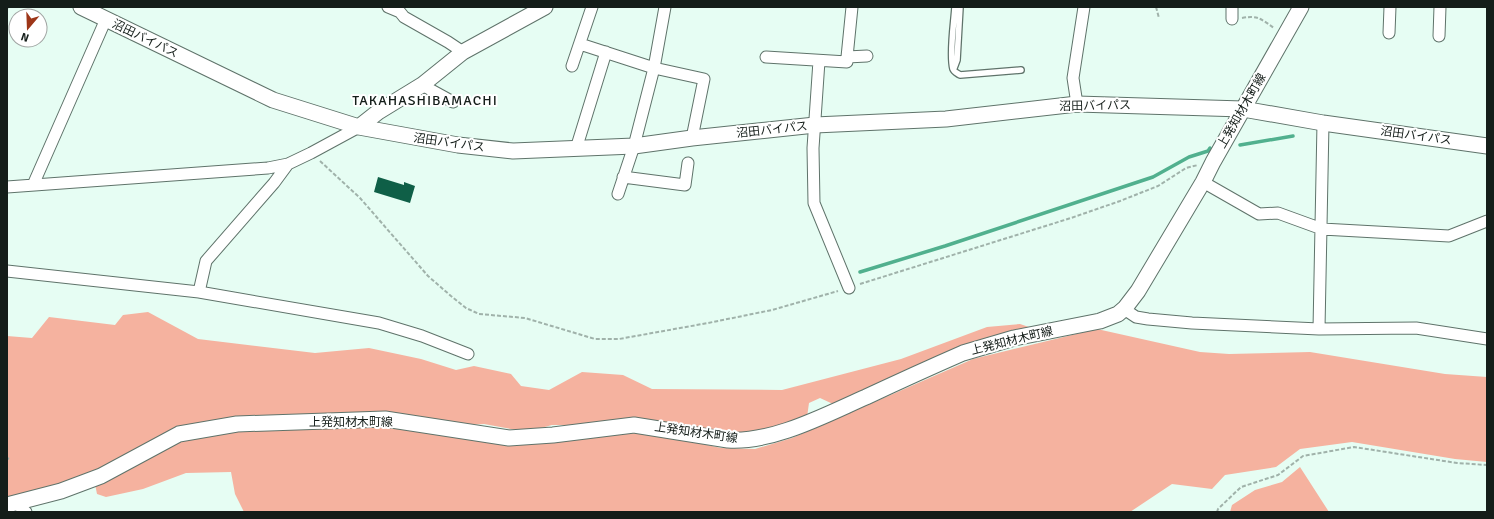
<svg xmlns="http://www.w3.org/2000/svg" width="1494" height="519" viewBox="0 0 1494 519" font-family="Signika,'Noto Sans JP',sans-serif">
<rect width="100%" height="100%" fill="#e6fdf3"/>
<path fill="#f5b29f" d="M148 312 198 339 315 353 369 348 421 359 456 370 474 366 511 374 521 386 549 390 582 372 623 375 652 389 782 390 901 359 987 327 1020 324 1032 328 833 404 820 398 809 403 807 417 785 426 733 435 582 425H552L527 432 484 424 455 426 235 419 98 472 58 487 7 498V336L32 338 49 317 115 325 123 315Z
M1097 329 1200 352 1229 354 1310 352 1445 374 1487 377V462L1455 459 1352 442 1300 449 1276 467 1225 475 1212 489 1172 484 1130 512H244L235 494 231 472 186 473 143 489 106 497 97 494 95 484 180 440 239 429 387 426 509 446 578 440 609 435 636 433 662 435 721 448 755 449 792 438 973 359Z
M1300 467 1329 512H1230L1232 505 1255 490 1282 482Z"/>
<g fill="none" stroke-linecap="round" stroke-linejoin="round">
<path stroke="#51b08e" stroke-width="3.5" d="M1240 145 1293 136
M860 272 945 246 1153 177 1189 157 1208 151 1210 148"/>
</g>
<path fill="#0f5f47" d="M378 177 404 185V182L415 186 410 203 374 192Z"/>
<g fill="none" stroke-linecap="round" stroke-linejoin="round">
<g stroke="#5f736a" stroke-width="8">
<path id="lane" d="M955 7C954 23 949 54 953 69 954 72 957 73 960 75L1021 70
M954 68 957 60 960 7"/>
</g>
<g stroke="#5f736a" stroke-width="13">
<path id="street" d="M388 7 400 12 404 17 448 42 463 52
M1232 19V7
M1389 33 1390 7
M1439 36 1440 7
M580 44 654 68 704 79 692 138
M766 57 847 62V57L867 56
M847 57 852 7
M819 61 813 148 814 203 849 288
M572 66 592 7
M422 85 453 102
M1077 104 1073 78 1084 7
M576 149 606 52
M623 177 685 185 688 163
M1203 182 1259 214 1278 213 1322 229 1449 236 1487 221
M33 185 106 19
M7 187 268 168 288 164 311 153 359 127
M618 194 634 146 654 68 665 7
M7 271 199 292 206 261 274 183 288 164
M199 292 379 323 422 336 468 354
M1125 308 1130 313 1136 317 1148 319 1192 323 1319 329 1416 328 1487 339
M1319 329 1323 123
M16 503 26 512"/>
</g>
<g stroke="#5f736a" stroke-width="17">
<path id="secondary" d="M81 7 273 100 359 127 458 145 513 151 634 146 692 138 815 125 946 119 1077 104 1243 109 1323 123 1487 146
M359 127 378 112 422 85 463 52 545 7
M7 505 61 491 101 476 179 434 237 424 385 419 509 438 553 435 634 425 728 440C773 443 825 415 866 397 898 382 931 367 963 353L1014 338 1100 321 1118 314 1125 308 1138 291 1203 182 1213 162 1301 7"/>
</g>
<path stroke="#a0b2aa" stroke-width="2" stroke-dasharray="4 2" stroke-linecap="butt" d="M1156 7 1159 18
M7 9 8 7
M1242 18C1258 15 1261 19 1274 28
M320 161 360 198 428 276 451 296 466 308 479 314 525 318 595 339H619L708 323 772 310 838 291
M860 284 1071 218 1120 201 1158 186 1186 168 1198 165
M7 458 9 459
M1217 512 1218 509 1241 487 1278 475 1303 456 1354 447 1457 463 1487 465"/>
<use href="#lane" stroke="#fff" stroke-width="5.5"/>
<use href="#street" stroke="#fff" stroke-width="11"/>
<use href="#secondary" stroke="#fff" stroke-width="15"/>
</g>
<g text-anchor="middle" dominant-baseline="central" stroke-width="4" stroke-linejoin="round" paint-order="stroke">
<g font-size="12" fill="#141d19" stroke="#fff">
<text transform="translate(145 39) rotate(26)">沼田バイパス</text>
<text transform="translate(1095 106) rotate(-1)">沼田バイパス</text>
<text transform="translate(1242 111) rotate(-60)">上発知材木町線</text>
<text transform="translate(772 130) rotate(-6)">沼田バイパス</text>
<text transform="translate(1416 136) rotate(8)">沼田バイパス</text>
<text transform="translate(449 143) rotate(8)">沼田バイパス</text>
<text transform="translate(1012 341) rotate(-14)">上発知材木町線</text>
<text x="351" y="422">上発知材木町線</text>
<text transform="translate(696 433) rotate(8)">上発知材木町線</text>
</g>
<g font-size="14" letter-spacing="1" fill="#141d19" stroke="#fff">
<text x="425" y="100">TAKAHASHIBAMACHI</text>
</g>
</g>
<rect width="1494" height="519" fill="none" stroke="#141d19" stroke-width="16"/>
<g transform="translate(28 28) rotate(199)"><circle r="19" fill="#ffffff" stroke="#a1a5a3"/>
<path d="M0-3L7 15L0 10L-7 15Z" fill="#9d3618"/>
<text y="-6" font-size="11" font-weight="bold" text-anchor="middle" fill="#141d19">N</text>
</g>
</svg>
